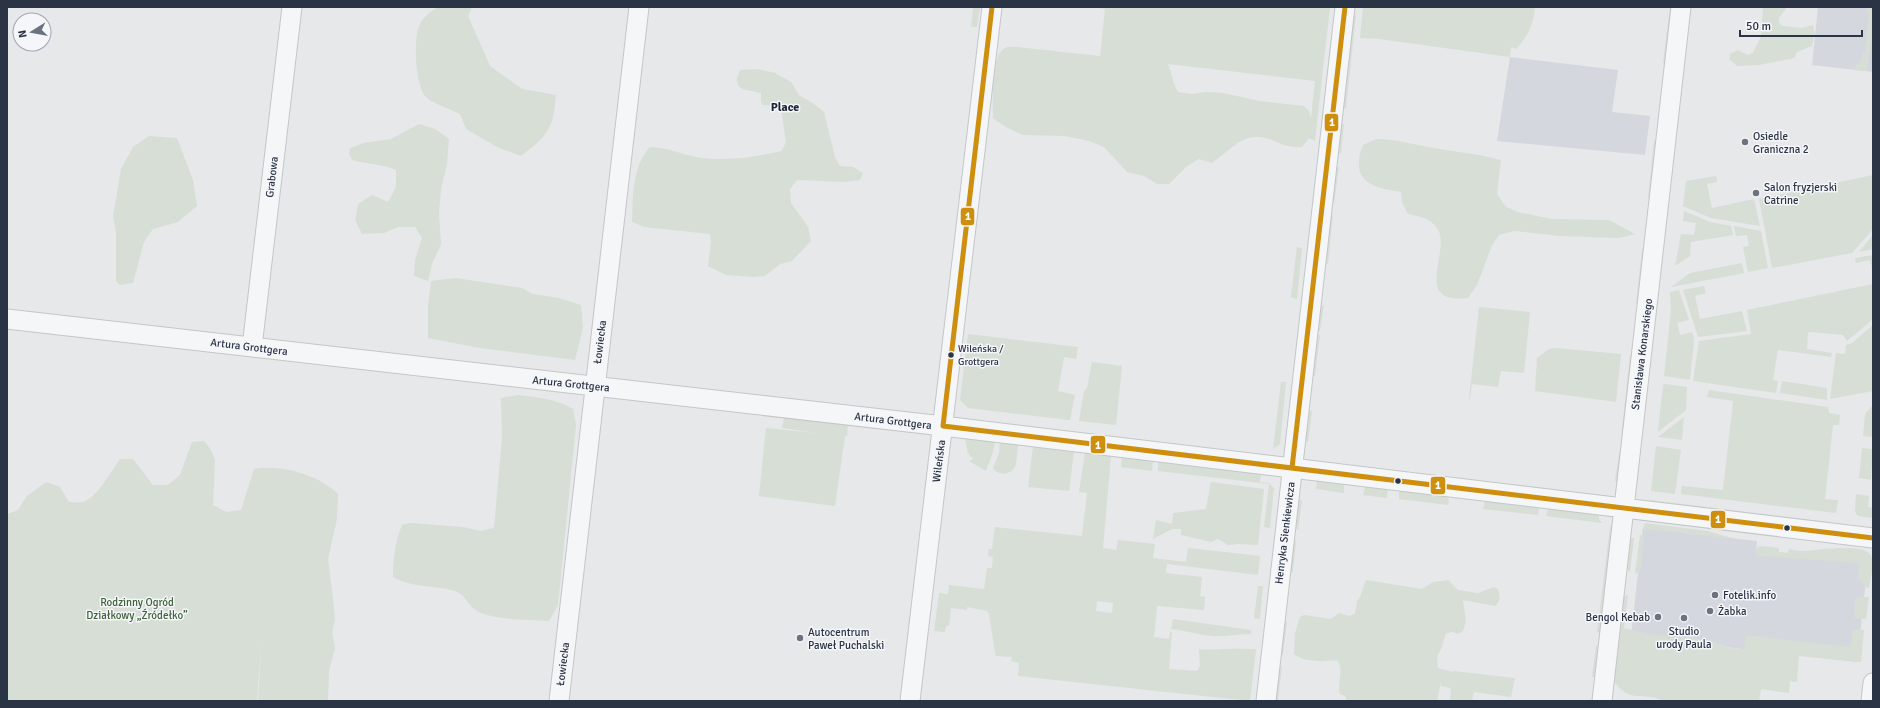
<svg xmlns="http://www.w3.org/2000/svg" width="1880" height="708" viewBox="0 0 1880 708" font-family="Signika,sans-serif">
<rect width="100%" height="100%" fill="#e6e8ea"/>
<path fill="#d4d7dd" d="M1818 7H1873V72L1812 65Z
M1510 57 1618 70 1612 112 1650 116 1645 155 1497 141Z
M1643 528 1757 541 1756 550 1868 561 1857 662 1631 636Z"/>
<path fill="#d6ded6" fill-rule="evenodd" d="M438 7H472L468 16 490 66 522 89 556 95C553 130 548 135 521 156L499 148 466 129 460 114C450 109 436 105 427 98 415 88 414 44 418 29 421 19 429 12 438 7Z
M973 7H980L977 27H971Z
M1090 7H1330L1315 141 1309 138 1302 147C1291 148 1283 145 1272 140 1245 129 1233 148 1212 163L1199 159 1187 166 1169 184H1157L1144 176 1127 172 1104 147 1089 141 1065 136 1023 135 1006 127 993 118C993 103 990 55 1005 48 1008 46 1014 47 1017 47L1100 56 1105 9ZM1168 64 1315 81 1311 118 1309 111 1304 106 1260 101 1223 93 1206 92 1192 94 1178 92C1173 84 1172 74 1168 64Z
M1363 7H1535C1534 23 1527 38 1516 49L1511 47 1510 57 1379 39 1360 38Z
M1670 7H1674L1667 64 1663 63Z
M1763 7H1787L1779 18V23L1783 26 1802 28 1813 25 1815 34 1812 46 1797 52 1794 58 1759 65 1737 66 1729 59 1730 54 1738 50 1748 55 1753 53 1761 36Z
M1867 7H1873V27L1867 71 1855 70 1856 64H1859L1860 60H1862V53H1865L1869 13H1867Z
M1356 15 1346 109 1341 105 1352 16Z
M1331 38 1333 39 1320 153 1318 154Z
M758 69 775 73 791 82 799 95 814 104 824 112 835 157 840 166 853 167 863 173 860 180 844 182 797 180 790 189 791 203 808 227 811 241 792 261 780 264 765 276 753 277 726 275 708 266 711 242 710 234 644 227 632 222C633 197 632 166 650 147 667 147 680 154 696 157 723 162 755 157 782 151L786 142 781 109 778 106 763 105 761 102V93L742 89 738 85 737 78 740 70Z
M419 124 435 129 449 139 447 164 441 189 439 214 441 244 432 264 428 281 414 276 415 260 422 238 415 227H398L384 233 362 234 355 220 358 204 372 195 388 202 396 187V170C382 164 367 164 352 160L349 154 350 148 364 143 391 139Z
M1344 124 1341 154 1338 152 1339 125Z
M149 136 177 138 193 180 197 206 178 222 153 229 144 242 133 283 120 285 116 281V232L113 216 121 169 133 147Z
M1376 139C1396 139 1414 145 1434 148 1456 152 1479 154 1501 160L1497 194 1506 207 1518 212 1552 219 1609 220 1635 234 1619 238 1560 236 1514 231 1499 235 1492 245 1477 285 1468 298C1410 305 1453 249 1437 228 1430 218 1419 216 1408 214L1402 202 1401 192C1372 188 1349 181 1363 145Z
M1654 141H1658L1652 198H1648Z
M1336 167H1339L1334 204 1331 201Z
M1873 175V229L1852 253 1772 268 1759 199Z
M1716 176 1717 182 1707 184 1712 208 1754 199 1760 226 1711 218 1683 206 1686 181Z
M1684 211 1710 222 1731 226 1733 235 1691 242 1690 256 1675 266 1681 234 1694 235 1696 223 1683 221Z
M1333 215 1328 264 1324 263 1329 216Z
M1734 226 1761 231 1768 268 1748 272 1743 247 1749 246 1747 235 1736 236Z
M1873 235V249L1859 252Z
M1297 247 1302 248 1297 299 1291 297Z
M1642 249H1646L1640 304H1636Z
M1873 255V276L1870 260 1856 263 1855 258Z
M1742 263 1744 273 1671 287 1690 273Z
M456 278 522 288 533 294 559 298 581 305 583 328 575 360 480 348 428 338V305L431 281Z
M1873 284V319L1847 341 1843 335 1810 332 1808 333 1807 349 1832 353 1831 357 1778 350 1773 380 1778 381 1776 393 1693 381 1699 341 1751 334 1747 310Z
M1704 286 1706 293 1695 296 1700 319 1742 311 1747 331 1698 337 1683 290Z
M1679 290 1689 320 1677 323 1680 335 1692 332 1694 340 1690 380 1664 376 1671 310 1670 292Z
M1324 305 1320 331H1316L1319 307Z
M1479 307 1530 312 1524 373 1501 371 1498 387 1472 384 1470 399H1469Z
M1873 325V391L1830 399 1836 353 1845 354 1846 345 1852 343Z
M968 334 1078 347 1076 359 1064 357 1058 391 1075 395 1070 420 968 408 960 400Z
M1316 334 1320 335 1315 376 1311 374Z
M1555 348 1621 354 1616 402 1535 391 1537 358 1549 349Z
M1630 355H1634L1625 426 1621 437Z
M1092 362 1122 366 1116 425 1079 421 1084 391 1087 388Z
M1782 381 1827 388V400L1780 393Z
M1281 382H1286L1280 444 1273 449Z
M1665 384 1687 387 1686 410 1658 432 1663 385Z
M1709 390 1828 407 1829 413 1840 415 1839 425H1833L1825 499 1838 500 1836 513 1681 494 1682 486 1723 490 1733 401 1707 397Z
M518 395C537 397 556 399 573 409L576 425 558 605 549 621C528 619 496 621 477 611 469 607 466 595 455 591 434 585 412 588 393 577 393 559 395 542 402 525L410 523 463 527 480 531 494 528 502 436 501 398Z
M1873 405V437L1863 436 1865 414Z
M1307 410 1312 411 1308 442 1303 441Z
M1684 417 1682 440 1658 437Z
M784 418 848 425 847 436H845L835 506 759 496 766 428 816 433 782 428Z
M965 439 995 442 993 452 986 471 969 461 973 459 968 453Z
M204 441 211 450 215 460 213 505 226 512 241 510 254 469C279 464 320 475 338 494L337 519 328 559 333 599 335 620 332 632 335 648 329 671 328 701H258L262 635 257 701H7V514L18 510 26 497 46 482 60 487 69 502C73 502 78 503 82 502 97 499 111 471 120 459H133L153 485H168L180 475 192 442Z
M1000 442 1018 445C1017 451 1017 458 1016 464 1013 475 998 477 993 468L999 453Z
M1656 446 1681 450 1675 494 1651 491Z
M1033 447 1074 452 1069 491 1028 487Z
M1862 448 1873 449 1871 480 1859 478Z
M1620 449 1622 450 1618 483 1615 480Z
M1085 452 1111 455 1103 548 1116 550 1118 540 1155 544 1153 558 1186 562 1188 548 1260 556 1258 575 1167 564 1166 573 1202 577 1200 596 1205 597 1204 610 1157 606 1154 637 1169 639 1170 632H1172L1169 669 1197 671 1200 666 1199 649C1217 651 1232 647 1250 649L1248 667 1250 649H1256L1250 701 1018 676 1019 663 1011 661 1012 657 996 656 995 653 989 614 987 611 967 607V610L951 608 949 626H946L945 632 934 631 939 593 948 594 949 585 984 589 987 568H992L993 557 988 556 989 549H992L995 527 1082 536 1087 493 1079 492ZM1097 601 1113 603 1112 613 1096 611Z
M1122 457 1153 461 1152 471 1121 467Z
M1158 461 1261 474 1260 482 1269 483 1274 488 1270 528 1264 527 1269 484 1158 471Z
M1317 481 1344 484V493L1316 489Z
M1211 482 1264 489 1258 545 1239 544 1228 545 1218 539 1211 542 1181 535V529H1172L1153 539 1156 520 1172 524 1173 513 1206 509Z
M1512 484 1600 495V497L1511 487Z
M1365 487 1388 488 1387 498 1363 495Z
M1399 490 1447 496 1449 500 1448 505 1399 499Z
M1856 494 1869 496 1868 507 1873 508V518L1858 516 1855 512Z
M1297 498 1302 501 1298 530 1294 528Z
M1649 500 1830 522 1826 524 1649 503Z
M1485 501 1536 507 1539 509 1538 515 1483 509Z
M1548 508 1599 514V519L1602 523 1546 516Z
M1645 523 1708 531 1735 539 1645 529V531H1642Z
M1612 525 1613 526 1602 633 1597 632 1610 527Z
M1640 535 1644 536 1641 570 1635 574Z
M1630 538H1634L1630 572 1626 568Z
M1295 540 1296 542 1293 572 1290 573 1293 541Z
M1762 546 1779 548V552L1788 553 1789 549C1794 550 1799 551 1804 551 1817 550 1862 543 1870 554 1876 562 1870 579 1869 588L1865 587 1862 581 1858 580 1859 563 1756 556 1757 547Z
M1366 580 1422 589 1433 582 1448 580 1458 590 1478 593 1494 587 1498 589C1500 597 1501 601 1495 606L1463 600 1466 622 1463 631 1458 634 1453 632 1446 633 1441 649 1437 657 1438 668 1453 672 1454 671 1515 678 1511 697 1474 692 1472 701H1450L1451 688 1441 686V682L1437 701H1347L1345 696 1340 694C1337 683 1344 671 1338 661 1331 659 1326 662 1319 661 1312 661 1300 659 1294 654L1295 633 1300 617 1304 615 1331 619 1339 613 1349 616 1355 614 1357 601 1360 597Z
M1258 586H1263L1260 619 1254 618Z
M1628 594 1624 628 1651 634 1699 639 1715 642 1729 648 1744 649 1746 635 1850 647 1853 629 1864 630 1861 662 1799 656 1797 682 1790 681 1789 693 1761 689 1759 701H1663C1642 690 1634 705 1615 683V681H1613L1623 598Z
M1859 597H1869L1866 619 1854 618 1855 600Z
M1173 619 1251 630V634C1238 634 1225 637 1212 636 1198 635 1185 630 1171 629Z
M1287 622 1283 655 1280 653 1283 624Z
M1596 646H1601L1597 677H1592Z
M1282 666 1278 701H1274L1279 667Z"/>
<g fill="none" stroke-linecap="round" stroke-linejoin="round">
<g stroke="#c4c6c8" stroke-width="21">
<path id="street" d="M7 319 943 426 1873 538
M252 347 292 7
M559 701 639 7
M910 701 992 7
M1266 701 1345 7
M1602 701 1681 7
M1871 701 1873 683"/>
</g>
<use href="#street" stroke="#f5f6f7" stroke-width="19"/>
<g stroke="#f4f6f9" stroke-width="8">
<path id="bus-1" d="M943 426 1873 538
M943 426 992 7
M1292 468 1345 7"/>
</g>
<use href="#bus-1" stroke="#ce8f0e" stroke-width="5"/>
</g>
<g fill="#6c737f" stroke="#f4f6f9" stroke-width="1.5">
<circle cx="1745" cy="142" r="4"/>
<circle cx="1756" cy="193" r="4"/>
<circle cx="1715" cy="595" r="4"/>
<circle cx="1710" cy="611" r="4"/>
<circle cx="1658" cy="617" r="4"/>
<circle cx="1684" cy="618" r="4"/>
<circle cx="800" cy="638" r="4"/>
</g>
<g fill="#2b3445" stroke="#f4f6f9" stroke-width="1.5">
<circle cx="951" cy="355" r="3.5"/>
<circle cx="1398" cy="481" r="3.5"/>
<circle cx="1787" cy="528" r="3.5"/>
</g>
<g text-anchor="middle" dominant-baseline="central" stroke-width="3" stroke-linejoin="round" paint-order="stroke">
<g font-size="10" fill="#2b3445" stroke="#f4f6f9" text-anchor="start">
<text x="958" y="349">Wileńska /<tspan x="958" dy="13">Grottgera</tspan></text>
</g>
<g font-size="11" fill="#2b3445" stroke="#f4f6f9" text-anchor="start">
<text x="1753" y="136">Osiedle<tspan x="1753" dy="13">Graniczna 2</tspan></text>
<text x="1764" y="187">Salon fryzjerski<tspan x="1764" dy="13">Catrine</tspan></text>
<text x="1723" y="595">Fotelik.info</text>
<text x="1718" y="611">Żabka</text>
<text x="1650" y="617" text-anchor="end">Bengol Kebab</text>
<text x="1684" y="631" text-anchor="middle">Studio<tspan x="1684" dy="13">urody Paula</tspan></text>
<text x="808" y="632">Autocentrum<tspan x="808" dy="13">Paweł Puchalski</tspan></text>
</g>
<g font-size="11" fill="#2b3445" stroke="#f4f6f9">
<text transform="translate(272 177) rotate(-83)">Grabowa</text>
<text transform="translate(600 342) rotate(-83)">Łowiecka</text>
<text transform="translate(249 347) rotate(7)">Artura Grottgera</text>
<text transform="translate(1642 354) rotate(-83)">Stanisława Konarskiego</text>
<text transform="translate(571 384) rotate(6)">Artura Grottgera</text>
<text transform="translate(893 421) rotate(7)">Artura Grottgera</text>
<text transform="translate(939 461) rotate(-83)">Wileńska</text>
<text transform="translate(1285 533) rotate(-83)">Henryka Sienkiewicza</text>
<text transform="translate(563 664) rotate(-83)">Łowiecka</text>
</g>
<g font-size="11" fill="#3f6138" stroke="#f4f6f9">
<text x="137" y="602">Rodzinny Ogród<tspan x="137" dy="13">Działkowy „Źródełko”</tspan></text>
</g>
<g font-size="12" font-weight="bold" fill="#1d2536" stroke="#f4f6f9">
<text x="785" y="107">Place</text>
</g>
</g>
<g stroke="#f4f6f9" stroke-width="1.5">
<rect x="1324" y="113" width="15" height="19" rx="4" fill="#ce8f0e"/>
<rect x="960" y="207" width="15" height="19" rx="4" fill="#ce8f0e"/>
<rect x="1090" y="435" width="16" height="19" rx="4" fill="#ce8f0e"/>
<rect x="1430" y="476" width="16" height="19" rx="4" fill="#ce8f0e"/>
<rect x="1710" y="510" width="16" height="19" rx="4" fill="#ce8f0e"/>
</g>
<g font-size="11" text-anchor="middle" font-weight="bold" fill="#fff">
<text x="1332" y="126">1</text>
<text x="968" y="220">1</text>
<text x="1098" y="449">1</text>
<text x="1438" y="489">1</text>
<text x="1718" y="523">1</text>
</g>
<rect width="1880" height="708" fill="none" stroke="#2b3445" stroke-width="16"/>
<g transform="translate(32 32) rotate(259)"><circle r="19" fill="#f4f6f9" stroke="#a4a8b1"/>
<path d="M0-3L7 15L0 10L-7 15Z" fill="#6c737f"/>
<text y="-6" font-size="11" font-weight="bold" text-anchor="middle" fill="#2b3445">N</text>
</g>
<path d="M1740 30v6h122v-6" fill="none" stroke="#2b3445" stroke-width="2"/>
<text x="1746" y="30" font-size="12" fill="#2b3445" stroke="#f4f6f9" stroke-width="3" paint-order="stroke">50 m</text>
</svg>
